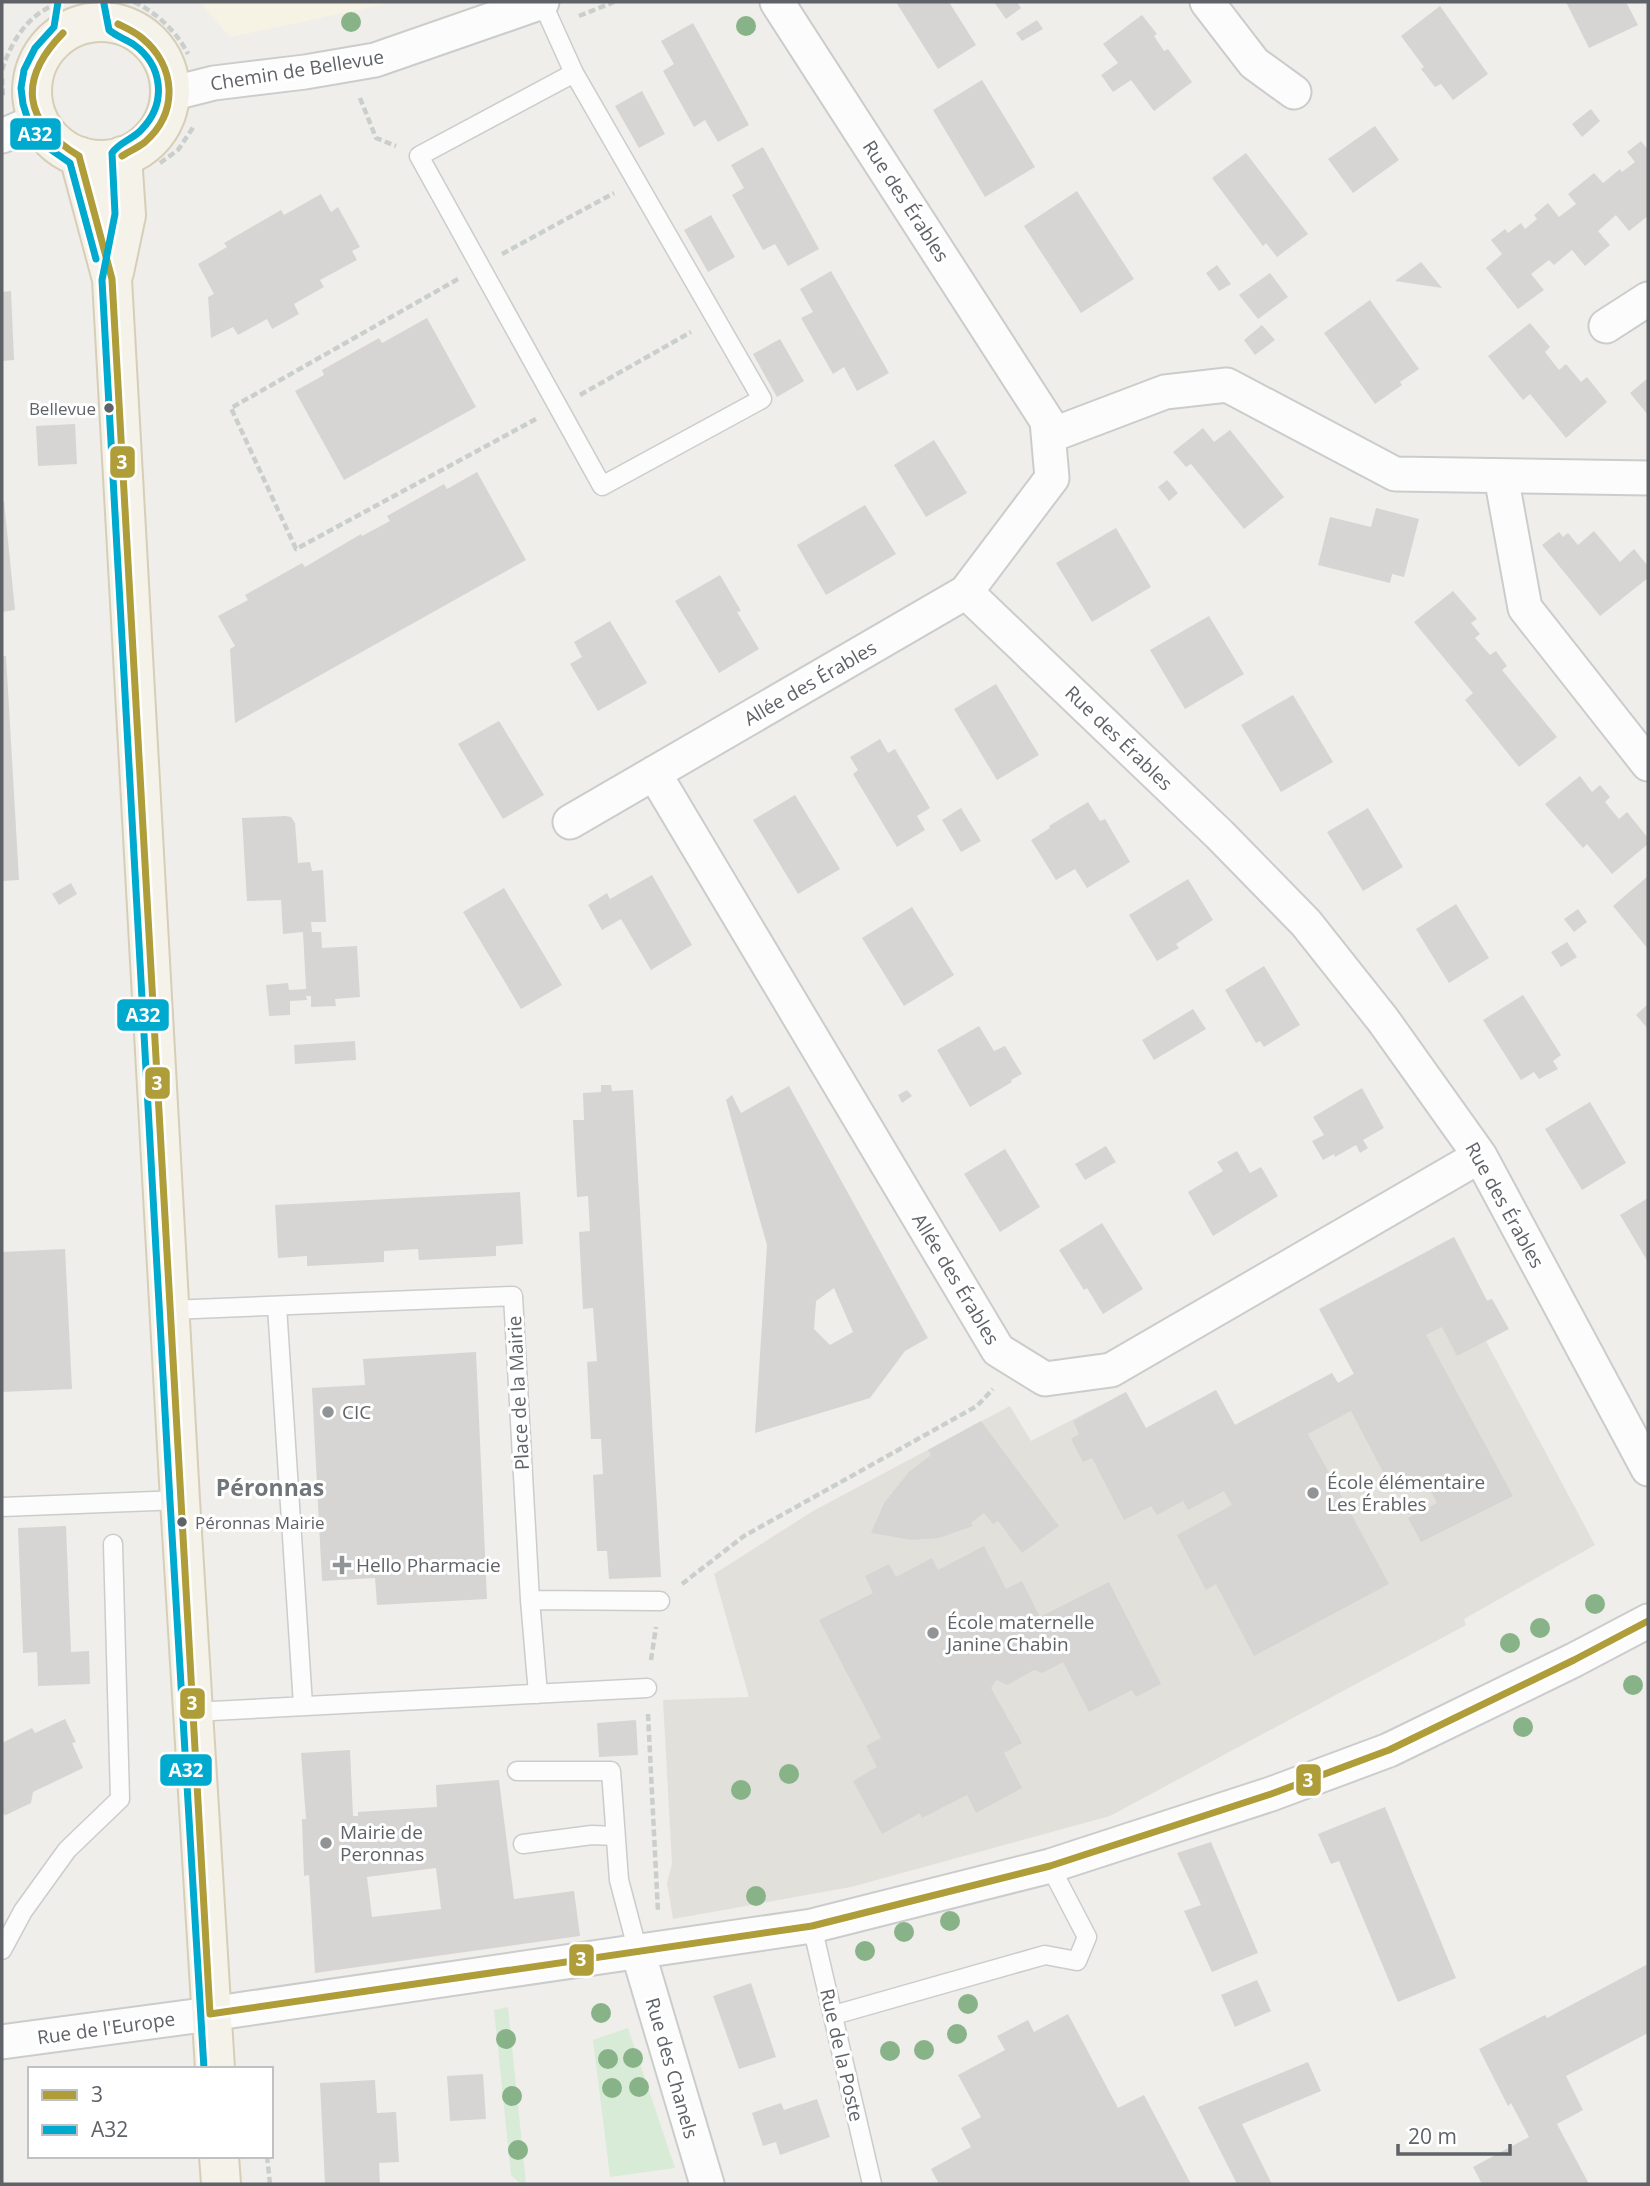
<svg xmlns="http://www.w3.org/2000/svg" width="1650" height="2186" viewBox="0 0 1650 2186" font-family="'Open Sans',sans-serif">
<rect width="100%" height="100%" fill="#efeeea"/>
<path fill="#f7f3e4" d="M200 2H394L230 37Z"/>
<path fill="#e2e0da" d="M1454 1237 1487 1300 1492 1299 1508 1329 1486 1341 1595 1545 1464 1619 1466 1625 1110 1816 851 1887 673 1919 667 1883 672 1864 663 1700 749 1697 714 1574 813 1511 1010 1406 1031 1441 1126 1392 1146 1428 1216 1390 1235 1425 1332 1373 1338 1383 1353 1374 1435 1247Z"/>
<path fill="#d8ebd6" d="M508 2007 526 2184H521L511 2175 494 2010Z
M628 2028 675 2168 610 2177 593 2040Z"/>
<path fill="#d6d5d3" fill-rule="evenodd" d="M896 2H949L976 45 938 69Z
M994 2H1017L1021 8 1006 19Z
M1566 2H1626L1638 25 1589 48Z
M1440 6 1488 74 1453 100 1441 84 1435 87 1421 69 1424 67 1401 36Z
M1142 15 1157 34 1154 36 1164 51 1168 49 1192 82 1154 111 1131 80 1113 92 1101 75 1118 63 1103 44Z
M1037 20 1043 29 1022 41 1016 33Z
M693 23 749 125 718 142 705 120 694 127 663 71 674 64 661 41Z
M982 80 1035 167 985 197 933 110Z
M642 91 665 134 639 148 615 106Z
M1591 109 1600 121 1582 137 1572 124Z
M1375 126 1399 160 1353 193 1328 159Z
M1641 141 1648 150V216L1629 231 1616 215 1598 231 1610 245 1585 266 1572 250 1554 265 1549 260 1531 274 1544 290 1518 309 1486 268 1502 254 1491 240 1505 229 1508 233 1521 223 1525 229 1537 219 1534 215 1548 203 1559 217 1576 204 1568 194 1594 173 1603 183 1620 169 1622 172 1635 162 1627 152Z
M763 147 819 249 788 266 775 244 763 250 732 195 744 188 731 165Z
M1246 153 1308 234 1277 257 1266 243 1263 246 1212 178Z
M1077 191 1134 279 1081 313 1024 226Z
M321 194 331 212 338 207 360 247 352 251 357 260 320 280 324 287 294 304 299 314 272 329 267 319 238 335 233 327 211 338 208 297 214 294 198 264 227 247 224 243 281 210 284 215Z
M711 215 735 257 708 272 684 230Z
M1421 262 1442 288 1395 281Z
M1217 265 1231 284 1219 291 1206 273Z
M831 271 889 373 857 391 844 367 833 374 801 318 813 312 800 289Z
M1270 273 1288 297 1258 319 1239 295Z
M11 291 14 360 2 361V292Z
M1370 300 1419 369 1400 382 1402 385 1375 404 1324 333Z
M427 318 476 407 344 480 295 391 324 375 322 370 379 338 382 343Z
M1530 323 1550 347 1545 352 1559 370 1566 364 1581 382 1587 377 1607 402 1566 438 1530 394 1523 400 1488 356Z
M1262 325 1275 340 1255 355 1244 340Z
M780 339 804 381 777 397 753 354Z
M1648 378V415L1630 393Z
M75 424 77 464 38 466 36 426Z
M1203 428 1214 442 1230 430 1284 497 1244 529 1191 464 1186 467 1173 452Z
M934 440 967 493 926 517 894 465Z
M477 472 526 560 235 723 230 649 235 646 218 616 248 600 245 595 302 563 305 567 361 534 362 536 390 521 387 516 444 484 447 489Z
M1167 480 1178 493 1169 501 1158 487Z
M2 501H4L15 610 2 612Z
M865 505 896 554 826 595 797 545Z
M1376 508 1419 519 1404 577 1392 574 1390 583 1318 565 1330 517 1371 527Z
M1116 528 1151 587 1092 622 1056 563Z
M1594 531 1620 562 1634 549 1648 566V578L1600 616 1542 545 1559 532 1563 537 1568 533 1578 545Z
M720 575 741 611 737 612 759 649 719 673 675 601Z
M1453 591 1477 619 1471 623 1480 634 1475 638 1490 655 1496 651 1507 666 1502 670 1557 737 1519 767 1465 700 1473 693 1414 622Z
M1209 616 1244 674 1185 709 1150 650Z
M610 621 647 683 598 711 570 664 582 657 574 642Z
M2 656H6L19 880 2 881Z
M996 684 1039 755 997 780 954 709Z
M1293 695 1333 762 1281 792 1241 725Z
M499 721 544 795 503 819 458 744Z
M880 739 888 753 895 749 930 808 917 816 925 830 897 847 853 774 858 770 850 757Z
M1580 776 1592 792 1600 785 1610 797 1605 802 1619 819 1627 812 1648 838V844L1612 874 1587 844 1583 848 1545 804Z
M795 795 840 869 798 894 753 820Z
M1088 802 1100 821 1105 819 1130 862 1087 888 1075 869 1056 880 1031 840 1050 828 1049 826Z
M961 808 981 841 961 852 942 820Z
M1368 808 1403 867 1363 891 1327 832Z
M285 816 291 817 295 823 298 863 310 862 312 871 323 870 326 922H311L312 932H321L322 948 357 946 360 997 335 999 336 1006 311 1007V996H306L307 1000 290 1001V1015L269 1016 266 985 288 983 289 990 306 989 303 932 283 934 281 900 247 901 242 818Z
M652 875 692 945 651 970 621 919 602 930 588 905 607 893 610 899Z
M1648 876V949L1613 906Z
M1188 879 1213 920 1176 944 1179 948 1157 961 1129 915Z
M71 883 77 894 59 905 52 894Z
M504 888 562 985 521 1009 463 912Z
M1456 904 1489 958 1449 983 1416 929Z
M912 907 954 975 904 1006 862 938Z
M1578 909 1587 922 1574 932 1564 919Z
M1567 942 1577 957 1561 967 1551 952Z
M1264 966 1300 1025 1264 1047 1260 1041 1256 1043 1225 990Z
M1523 995 1561 1055 1553 1061 1558 1069 1539 1079 1534 1072 1521 1080 1483 1020Z
M1648 1004V1029L1636 1015Z
M1193 1009 1206 1029 1154 1060 1142 1040Z
M979 1026 994 1051 1005 1046 1022 1074 1011 1080 1012 1082 970 1107 937 1050Z
M355 1041 356 1060 295 1064 294 1045Z
M601 1085H611L612 1091 633 1090 661 1577 609 1579 607 1551H597L593 1475 603 1474 601 1439H591L587 1362 597 1361 593 1308 583 1309 579 1232 590 1231 588 1196 577 1197 573 1120H584L583 1093 601 1092Z
M789 1086 928 1338 905 1351 870 1398 755 1433 767 1245 726 1100 732 1095 741 1113ZM834 1288 853 1332 830 1345 814 1329 816 1301Z
M1362 1088 1384 1128 1363 1140 1368 1148 1360 1153 1356 1145 1335 1157 1334 1154 1323 1160 1312 1141 1324 1135 1313 1117Z
M907 1090 912 1096 902 1103 898 1095Z
M1590 1102 1626 1163 1582 1190 1545 1129Z
M1106 1146 1116 1162 1085 1180 1075 1164Z
M1005 1149 1040 1207 1000 1232 964 1174Z
M1237 1151 1250 1173 1261 1167 1278 1196 1213 1236 1188 1192 1223 1171 1217 1162Z
M520 1192 523 1244 496 1246V1256L419 1260 418 1249 384 1251V1262L307 1266V1256L278 1258 275 1205Z
M1648 1198V1262L1620 1215Z
M1102 1223 1143 1289 1103 1314 1087 1288 1084 1290 1059 1250Z
M1454 1237 1487 1301 1492 1299 1509 1329 1457 1356 1442 1327 1426 1335 1513 1496 1421 1542 1408 1518 1437 1503 1422 1476 1393 1491 1351 1411 1308 1434 1389 1584 1254 1656 1216 1584 1206 1590 1177 1535 1232 1505 1224 1491 1188 1510 1183 1501 1157 1515 1151 1506 1124 1520 1092 1458 1083 1462 1071 1439 1079 1434 1073 1421 1126 1392 1146 1428 1216 1390 1235 1425 1332 1373 1338 1383 1354 1374 1319 1309Z
M65 1249 72 1389 2 1392V1252Z
M476 1352 487 1599 377 1605 375 1578 322 1581 312 1388 365 1385 363 1359Z
M981 1421 1059 1526 1022 1553 998 1521 993 1524 984 1513 971 1523 973 1526 939 1538 912 1540 871 1533 884 1503 909 1472 931 1455 928 1450Z
M66 1526 71 1652 89 1651 90 1684 38 1686 37 1652 23 1653 18 1528Z
M984 1546 1006 1589 1022 1581 1040 1617 1109 1582 1161 1684 1136 1697 1132 1690 1089 1712 1063 1662 1042 1673 1034 1670 1007 1685 996 1680 991 1688 1022 1743 1004 1753 1022 1788 976 1813 967 1795 922 1818 920 1813 882 1834 853 1781 877 1767 866 1746 881 1738 819 1620 873 1593 865 1576 889 1564 896 1577 932 1558 938 1570Z
M65 1719 76 1742 72 1743 83 1768 33 1792 31 1803 6 1815 2 1814V1743L32 1728 35 1733Z
M636 1720 638 1755 599 1757 597 1723Z
M350 1750 353 1816H358V1812L437 1807 436 1785 499 1780 514 1899 574 1891 580 1936 315 1973 309 1875 304 1876 302 1819H306L301 1753ZM436 1868 441 1909 372 1917 367 1877Z
M1385 1807 1456 1978 1398 2002 1339 1861 1331 1864 1318 1834Z
M1211 1842 1258 1953 1212 1972 1184 1911 1201 1905 1177 1853Z
M1648 1964V2033L1566 2076 1583 2110 1557 2124 1589 2184H1482L1473 2167 1529 2137 1511 2103 1508 2106 1479 2049 1545 2015 1547 2018Z
M1257 1980 1271 2011 1235 2027 1221 1995Z
M751 1983 776 2057 739 2069 713 1996Z
M1068 2014 1118 2108 1144 2095 1191 2184H939L931 2169 971 2147 961 2128 981 2117 958 2075 1005 2050 997 2036 1028 2020 1034 2032Z
M1308 2062 1321 2091 1242 2124 1272 2184H1237L1198 2107Z
M483 2074 486 2119 450 2121 447 2076Z
M375 2080 377 2113 396 2112 399 2162 379 2163 380 2184H325L320 2083Z
M817 2099 830 2137 780 2155 776 2142 763 2146 752 2113 781 2103 784 2110Z"/>
<g fill="none" stroke-linecap="round" stroke-linejoin="round">
<g stroke="#cbcccc" stroke-width="21">
<path id="service" d="M542 2 574 73 762 399 602 486 419 156 574 73
M277 1306 303 1705
M170 1310 513 1296 530 1600 660 1601
M2 1507 180 1500
M530 1600 538 1694
M193 1712 647 1688
M517 1771H611L619 1880 638 1952
M523 1844 592 1835 615 1836
M812 1926 872 2184
M2 1950 23 1911 67 1850 120 1799 113 1544
M834 2015 1045 1955 1077 1961 1087 1937 1050 1866"/>
</g>
<g stroke="#cbcccc" stroke-width="37">
<path id="minor" d="M777 2 1047 421 1052 478 966 592 1220 835 1306 923 1383 1020 1480 1156 1648 1469
M1207 2 1254 63 1294 92
M170 94 214 83 305 72 375 60 542 2
M2 136 39 120
M1606 326 1648 299
M1049 436 1165 392 1227 385 1395 474 1648 478
M1501 476 1525 608 1648 764
M654 773 998 1350 1045 1379 1111 1370 1480 1156
M570 822 966 592
M638 1952 707 2184
M2 2042 210 2014 812 1926 1050 1866 1271 1794 1389 1750 1574 1660 1648 1621"/>
</g>
<g stroke="#d7ceb8" stroke-width="42">
<path id="primary" d="M32 91a69 69 0 1 1 138 0a69 69 0 1 1-138 0Z
M79 156 112 279 180 1500 215 2069
M114 272 126 215 122 156
M219 2156 221 2184"/>
</g>
<path stroke="#cacfcc" stroke-width="4.5" stroke-dasharray="7 3.5" stroke-linecap="butt" d="M134 2C156 12 177 32 188 54
M579 16 614 2
M2 70C12 39 30 11 63 2
M2 78 3 98
M360 98 376 138 396 146
M160 163 178 150 194 126
M502 254 614 193
M458 279 231 408 296 549 536 419
M580 395 691 332
M682 1584 744 1536 977 1406 993 1389
M651 1660 656 1627
M648 1714 658 1912
M267 2156 270 2184"/>
<use href="#service" stroke="#fdfcfc" stroke-width="18"/>
<use href="#minor" stroke="#fdfcfc" stroke-width="33"/>
<use href="#primary" stroke="#f4f2e9" stroke-width="38"/>
<g stroke="#fff" stroke-width="12">
<path id="bus-1" d="M118 24C126 28 135 32 142 38 176 66 179 112 145 142 139 147 130 151 122 156
M63 33C17 80 23 122 79 156
M79 156 112 279 210 2014
M210 2014 812 1926 1050 1866 1271 1794 1389 1750 1574 1660 1648 1621"/>
</g>
<g stroke="#fff" stroke-width="12">
<path id="bus-2" d="M58 2 54 27 35 48 24 70 21 88 23 104 28 120 36 135 47 147 70 163 96 259
M104 4 109 30C116 36 125 39 133 44 163 65 167 103 142 129 134 139 119 142 112 153L115 214 102 280 170 1501 204 2069"/>
</g>
<use href="#bus-1" stroke="#ae9d38" stroke-width="7"/>
<use href="#bus-2" stroke="#00a9ce" stroke-width="7"/>
</g>
<g fill="#88b388">
<circle cx="351" cy="22" r="10"/>
<circle cx="746" cy="26" r="10"/>
<circle cx="1595" cy="1604" r="10"/>
<circle cx="1540" cy="1628" r="10"/>
<circle cx="1510" cy="1643" r="10"/>
<circle cx="1633" cy="1685" r="10"/>
<circle cx="1523" cy="1727" r="10"/>
<circle cx="789" cy="1774" r="10"/>
<circle cx="741" cy="1790" r="10"/>
<circle cx="756" cy="1896" r="10"/>
<circle cx="950" cy="1921" r="10"/>
<circle cx="904" cy="1932" r="10"/>
<circle cx="865" cy="1951" r="10"/>
<circle cx="968" cy="2004" r="10"/>
<circle cx="601" cy="2013" r="10"/>
<circle cx="957" cy="2034" r="10"/>
<circle cx="506" cy="2039" r="10"/>
<circle cx="924" cy="2050" r="10"/>
<circle cx="890" cy="2051" r="10"/>
<circle cx="633" cy="2058" r="10"/>
<circle cx="608" cy="2059" r="10"/>
<circle cx="639" cy="2087" r="10"/>
<circle cx="612" cy="2088" r="10"/>
<circle cx="512" cy="2096" r="10"/>
<circle cx="518" cy="2150" r="10"/>
</g>
<g fill="#5f6368" stroke="#fff" stroke-width="2.5">
<circle cx="109" cy="408" r="6"/>
<circle cx="182" cy="1522" r="6"/>
</g>
<g fill="#919496" stroke="#fff" stroke-width="2.5">
<circle cx="328" cy="1412" r="7"/>
<circle cx="1313" cy="1493" r="7"/>
<path d="M338.5 1554.5h7v7h7v7h-7v7h-7v-7h-7v-7h7z"/>
<circle cx="933" cy="1633" r="7"/>
<circle cx="326" cy="1843" r="7"/>
</g>
<g text-anchor="middle" dominant-baseline="central" stroke-width="6" stroke-linejoin="round" paint-order="stroke">
<g font-size="17" fill="#5f6368" stroke="#fff" text-anchor="end">
<text x="96" y="408">Bellevue</text>
<text x="195" y="1522" text-anchor="start">Péronnas Mairie</text>
</g>
<g font-size="19" fill="#5f6368" stroke="#fff">
<text transform="translate(297 70) rotate(-9)">Chemin de Bellevue</text>
<text transform="translate(906 201) rotate(57)">Rue des Érables</text>
<text transform="translate(810 683) rotate(-30)">Allée des Érables</text>
<text transform="translate(1119 738) rotate(44)">Rue des Érables</text>
<text transform="translate(1505 1205) rotate(61)">Rue des Érables</text>
<text transform="translate(956 1279) rotate(59)">Allée des Érables</text>
<text transform="translate(518 1393) rotate(-93)">Place de la Mairie</text>
<text transform="translate(106 2028) rotate(-8)">Rue de l'Europe</text>
<text transform="translate(842 2055) rotate(77)">Rue de la Poste</text>
<text transform="translate(672 2068) rotate(74)">Rue des Chanels</text>
</g>
<g font-size="19" fill="#5f6368" stroke="#fff" text-anchor="start">
<text x="342" y="1412">CIC</text>
<text x="1327" y="1482">École élémentaire<tspan x="1327" dy="22">Les Érables</tspan></text>
<text x="356" y="1565">Hello Pharmacie</text>
<text x="947" y="1622">École maternelle<tspan x="947" dy="22">Janine Chabin</tspan></text>
<text x="340" y="1832">Mairie de<tspan x="340" dy="22">Peronnas</tspan></text>
</g>
<g font-size="23" font-weight="bold" fill="#70757a" stroke="#fff">
<text x="270" y="1487">Péronnas</text>
</g>
</g>
<g stroke="#fff" stroke-width="2.5">
<rect x="9" y="117" width="53" height="34" rx="7" fill="#00a9ce"/>
<rect x="109" y="445" width="27" height="34" rx="7" fill="#ae9d38"/>
<rect x="116" y="998" width="54" height="34" rx="7" fill="#00a9ce"/>
<rect x="144" y="1066" width="27" height="34" rx="7" fill="#ae9d38"/>
<rect x="179" y="1687" width="27" height="33" rx="7" fill="#ae9d38"/>
<rect x="159" y="1753" width="54" height="34" rx="7" fill="#00a9ce"/>
<rect x="1295" y="1763" width="27" height="34" rx="7" fill="#ae9d38"/>
<rect x="568" y="1943" width="27" height="34" rx="7" fill="#ae9d38"/>
</g>
<g font-size="19" text-anchor="middle" font-weight="bold" fill="#fff">
<text x="35" y="141">A32</text>
<text x="122" y="469">3</text>
<text x="143" y="1022">A32</text>
<text x="157" y="1090">3</text>
<text x="192" y="1710">3</text>
<text x="186" y="1777">A32</text>
<text x="1308" y="1787">3</text>
<text x="581" y="1966">3</text>
</g>
<rect width="1650" height="2186" fill="none" stroke="#5f6368" stroke-width="7"/>
<rect x="28" y="2067" width="245" height="91" fill="#ffffff" stroke="#bfc1c3" stroke-width="2"/>
<rect x="42" y="2090" width="35" height="10" fill="#ae9d38" stroke="#bfc1c3" stroke-width="2"/>
<text x="91" y="2102" font-size="21" fill="#5f6368">3</text>
<rect x="42" y="2125" width="35" height="10" fill="#00a9ce" stroke="#bfc1c3" stroke-width="2"/>
<text x="91" y="2137" font-size="21" fill="#5f6368">A32</text>
<path d="M1398 2144v10h112v-10" fill="none" stroke="#5f6368" stroke-width="3.5"/>
<text x="1408" y="2144" font-size="21" fill="#5f6368" stroke="#ffffff" stroke-width="5" paint-order="stroke">20 m</text>
</svg>
